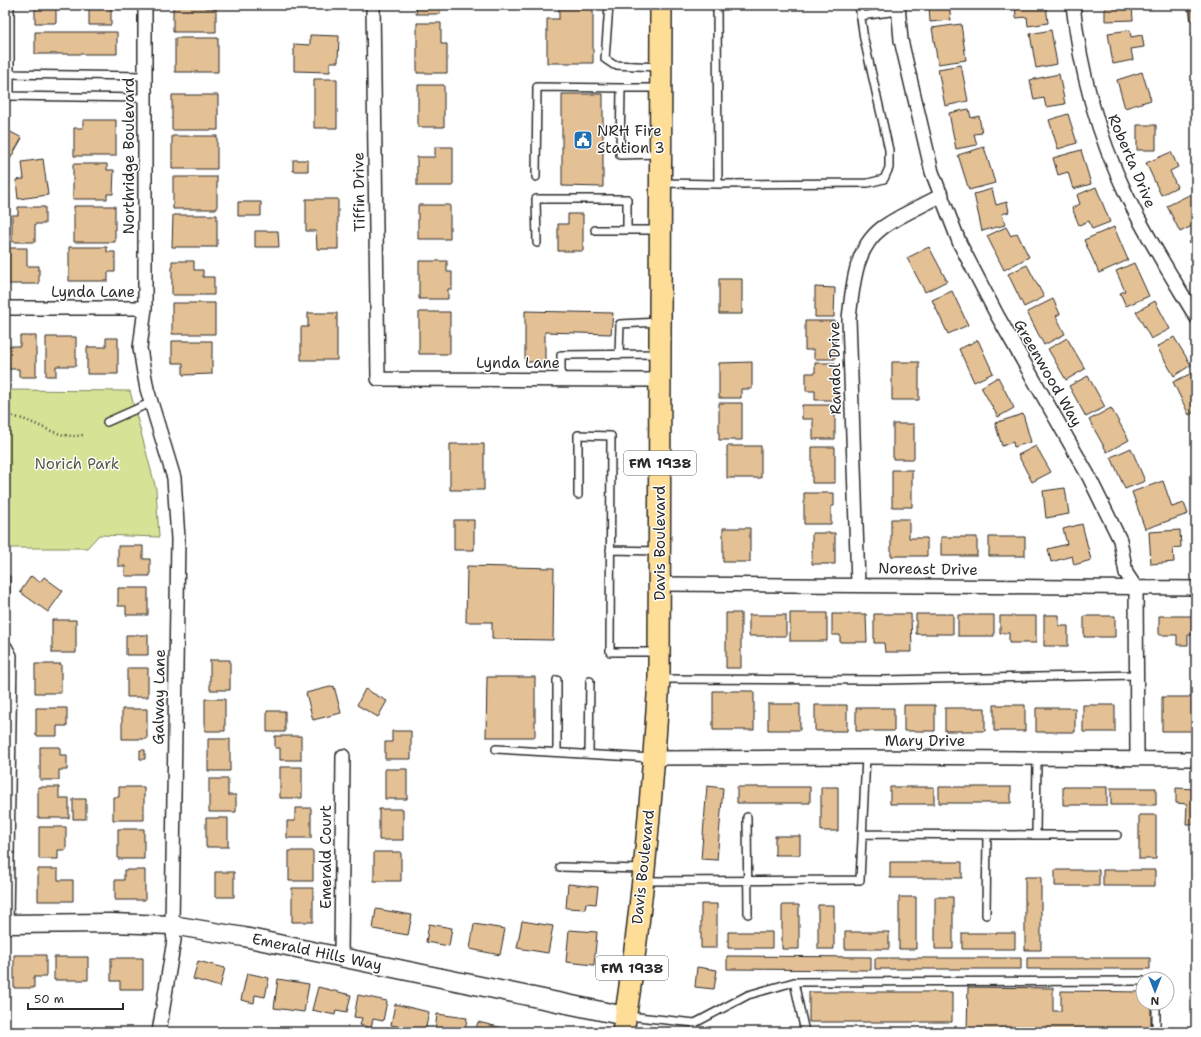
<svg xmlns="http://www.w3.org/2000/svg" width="1201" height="1037" viewBox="0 0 1201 1037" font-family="'Shantell Sans',sans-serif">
<rect width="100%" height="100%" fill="#fff"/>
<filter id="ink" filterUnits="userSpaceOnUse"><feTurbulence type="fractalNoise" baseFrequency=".025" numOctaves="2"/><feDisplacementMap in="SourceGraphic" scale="8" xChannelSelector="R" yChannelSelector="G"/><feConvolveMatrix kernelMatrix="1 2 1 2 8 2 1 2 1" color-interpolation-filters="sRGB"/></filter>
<g filter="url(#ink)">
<path fill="#d6e295" stroke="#808660" d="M5 390 130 391 156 489 159 537 99 535 87 548H5Z"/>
<path fill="#e4c095" stroke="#2b2b2b" d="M35 5H56V23H35Z
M89 5H111V25H89Z
M173 5H206V8H216V32H173Z
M417 5H440V14H416Z
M929 5H949L951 20 930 22Z
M1015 5H1046L1048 23 1028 26 1027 17 1016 18Z
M1105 5H1132L1133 20 1105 21Z
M1188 5H1196V20L1191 21Z
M559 8H593V63H547V19H559Z
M417 23H441V44H447V73H417Z
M961 24 966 60 938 64 932 28Z
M1051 30 1057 64 1036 68 1030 34Z
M1130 30 1131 37 1142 35 1144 47 1131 49 1133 60 1113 64 1108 33Z
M35 32H117V54H35Z
M1196 32V53L1192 33Z
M310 35 339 36 338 62H330V72L294 71V44L310 45Z
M175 38H218V72H175Z
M961 65 968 101 945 106 938 69Z
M1142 72 1151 100 1125 108 1117 80Z
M1059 74 1065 104 1046 107 1044 98 1034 100 1030 80Z
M314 79H337V128H314Z
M418 85H444V127H418Z
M562 94H603V187L562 186Z
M172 95H218V130H172Z
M969 109 971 118 979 116 982 133 974 134 977 145 956 149 949 113Z
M1068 114 1077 143 1058 149 1049 120Z
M83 120H116V156H74V128H83Z
M1137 125H1156V150H1137Z
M5 129 22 138 5 168Z
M172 136H217V169H172Z
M435 147H453V186H417V157H435Z
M984 147 995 183 969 190 958 155Z
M1081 150 1091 184 1073 189 1068 172 1058 175 1053 158Z
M1171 152 1178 167 1170 171 1177 187 1161 195 1146 163Z
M43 159 48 195 18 199 16 180 24 179 22 162Z
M293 160H308V171H293Z
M73 164H107V170H114L113 194H107V199H73Z
M173 177H217V209H173Z
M1096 187 1110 222 1092 229 1089 221 1079 225 1072 208 1080 204 1077 195Z
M992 189 996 205 1007 202 1009 212 1002 214 1005 225 982 231 974 194Z
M1193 193 1196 199V212L1192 214 1196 224 1180 232 1167 206Z
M306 199H338V249H317L316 231H306Z
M238 202H261V216H238Z
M418 205H450V239H418Z
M74 206H115V242H74Z
M18 207H45V224H35V242H12V215H18Z
M568 214H583V251H558V224H568Z
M173 215H217V247H172Z
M1006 227 1011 236 1017 233 1029 257 1004 270 987 236Z
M1114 227 1128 260 1099 273 1084 240Z
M255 231H278L279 247H255Z
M1196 239V255L1189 242Z
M69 247H107V252H115V272H108V281H69Z
M929 247 947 281 925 292 907 258Z
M5 248H27V266H39V284H5Z
M172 261H194V270H203V277H214V295H172Z
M419 261H447V272H452V289H448V299H419Z
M1134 263 1149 296 1126 306 1120 293 1125 291 1116 271Z
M1027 265 1044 297 1024 307 1008 274Z
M719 279H742V314H719Z
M815 287 835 288 834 317H815Z
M952 291 968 325 948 334 932 300Z
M1053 299 1060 314 1056 316 1065 334 1044 345 1027 312Z
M1155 301 1170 329 1151 339 1136 312Z
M172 303H215V334H172Z
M525 311 613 313 611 334 545 332V362H525Z
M419 312H450V354H419Z
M308 313H337V360H301V327H308Z
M805 321H835V359H814V350H805Z
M20 336H36V377H19V369H5V346H20Z
M46 337H76V366H56V376H46Z
M1174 337 1191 365 1174 376 1157 347Z
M106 338H118V374H87V347H106Z
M1067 338 1085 369 1066 380 1048 349Z
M978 340 993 373 974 382 959 349Z
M172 341H212V374L183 375V363H172Z
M752 362V389H741V398H719V363Z
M892 362H919V400H892Z
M815 363H835V400H815V391H806V373H815Z
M1196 371V411L1189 415 1173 382Z
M1088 376 1105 407 1086 417 1069 386Z
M998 377 1014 408 998 417 981 387Z
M719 403H742V440H719Z
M802 405H835V439H813V419H802Z
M1111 408 1129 440 1107 452 1089 420Z
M1023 414 1031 442 1014 447 1013 442 1002 446 995 423Z
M893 424H914V459H893Z
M450 444H484V490H450Z
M727 446H761V478H727Z
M1036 446 1051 472 1032 482 1018 455Z
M812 447H835V483H812Z
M1131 448 1145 481 1125 489 1111 457Z
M892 470H912V507H892Z
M1163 481 1172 507 1184 503 1188 514 1145 529 1132 492Z
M1065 488 1069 514 1046 518 1043 491Z
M804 493H834V506H831V524H804Z
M891 519H909V538H927V556H891Z
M454 520H474V550H454Z
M1082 524 1091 560 1074 565 1072 556 1051 562 1048 549 1067 544 1063 529Z
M723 528H750V562H723Z
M1180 530 1181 547 1173 548 1174 562 1151 564 1149 532Z
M812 533H835V564H812Z
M941 537H977V556H941Z
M989 537H1025V556H989Z
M118 546H143V559H150V576H125V566H118Z
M467 566 554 568 553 640 492 639V622H466Z
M5 576H10V593H5Z
M31 576 40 582 44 577 63 591 48 612 20 592Z
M118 588H148V615H126V606H118Z
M726 613H741V668H726Z
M790 613H827V641H790Z
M832 614H866L867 642H840V635H832Z
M874 614H911L912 652H885L884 643H874Z
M916 614H953V634H916Z
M749 615H786V636H749Z
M958 615H994V636H958Z
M1044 615H1059V626H1068V646H1044Z
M1000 616H1036V643H1009V633H1000Z
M1084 616H1115V637H1084Z
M1159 616H1195V635H1188V645H1177V635H1159Z
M52 620H76V653H52Z
M126 635H148V655H126Z
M210 660H230V690H210Z
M35 664H61V693H35Z
M127 668H148V697H127Z
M487 677H535V737H486Z
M334 686 341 713 313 720 306 693Z
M365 689 387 701 378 717 357 705Z
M713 691H754V730H713Z
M1162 697H1196V731H1162Z
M205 699H225V731H205Z
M768 704H800V730H768Z
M815 705H847V731H815Z
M904 705H935V731H904Z
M994 705H1025V731H994Z
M1083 705H1115V732H1083Z
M36 708H67V726H57V736H36Z
M856 708H894V731H856Z
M945 708H985V731H945Z
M1036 708H1075V732H1036Z
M122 709H147V739H122Z
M267 711H285V732H267Z
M392 731H411V759H385V742H392Z
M275 736H301V760H280V748H275Z
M208 739H230V771H208Z
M40 747H60V755H67V770H59V780H40Z
M140 750H145V759H140Z
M280 767H302V798H280Z
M385 769H407V799H385Z
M209 779H228V795H236V812H209Z
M707 786 723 788 717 860 701 859Z
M38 787H59V798H69V818H38Z
M119 787H144V820H113V797H119Z
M737 787H810V803H737Z
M821 787H838V831H821Z
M890 787H934V804H890Z
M939 787H1011V803H939Z
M1063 787H1107V805H1063Z
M1111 788H1156V805H1111Z
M1176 788 1196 789V824H1186L1187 804 1176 803Z
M73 799H86V819H73Z
M295 808H311V838H287V821H295Z
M379 809H403V840H379Z
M1139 815H1156V859H1139Z
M206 818H228V847H206Z
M39 827H66V850H58V859H39Z
M118 829H144V859H118Z
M775 836H800V855H775Z
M289 851H313V881H289Z
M374 852H401V881H374Z
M890 862H962V878H890Z
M38 869H58V880H73V901H38Z
M124 870H145V900H115V880H124Z
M1055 870H1099V886H1055Z
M1103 870H1155V886H1103Z
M215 872H234V897H215Z
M1025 877H1041V950H1025Z
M568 884 598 887 596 904 586 903 585 909 566 908Z
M292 888H313V922H292Z
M899 897H916V949H899Z
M935 897H953V949H935Z
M701 904H717V948H701Z
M782 905H799V949H782Z
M818 905H834V949H818Z
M376 909 412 915 408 935 373 929Z
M522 921 553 926 548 953 517 948Z
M429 924 452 928 449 946 426 942Z
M474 924 505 929 500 955 470 949Z
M569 930 597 932 594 965 566 962Z
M728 932H772V948H728Z
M845 932H889V949H845Z
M962 933H1015V949H962Z
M14 955H46V977H34V988H14Z
M727 956 871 957V970L727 969Z
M54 957H88V980H54Z
M111 958H143V989H120V981H111Z
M875 958H1021V969H875Z
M1027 958H1150V969H1027Z
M198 961 225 968 220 987 193 979Z
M697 967 717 970 714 989 695 987Z
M247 973 269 978 265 997 255 995 254 1003 241 1000Z
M278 979 309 984 304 1012 274 1008Z
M318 987 351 995 347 1012 336 1010 335 1015 312 1010Z
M968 987 1053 988V1011H1061V991L1143 992V1003H1151V1032H967Z
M809 992H952V1022H809Z
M358 995 387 1001 383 1021 373 1019 371 1028 360 1025 362 1018 354 1017Z
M395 1004 429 1012 425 1032 391 1025Z
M437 1014 467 1018 465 1032H435Z
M478 1022 507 1029 506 1032H475Z
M61 1029H74V1032H61Z
M773 1029H797V1032H773Z"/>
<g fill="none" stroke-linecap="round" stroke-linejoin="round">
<g stroke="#2b2b2b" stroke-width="10">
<path id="lane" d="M609 5 605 59 614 65 659 67
M860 16 898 11
M5 74 145 76
M621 88H659
M5 96 145 98
M10 96V5
M536 177 537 87 621 88 620 155 658 154
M662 183 718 184 717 5
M718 184 868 183 884 179 889 168V150L864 39 859 5
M595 230H660
M537 243 536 199H627V230
M619 354 620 324 659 322
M561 380V355L659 354
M107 422 152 402
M578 495V435L611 436 610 652H657
M610 550 658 551
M661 679 884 680 1137 675
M496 749 652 758
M557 751V680
M589 753 590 681
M747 817 748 914
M862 834 1036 835 1037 758
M1036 835H1117
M560 867 643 869
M644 881 860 880 866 757
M986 915 987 835
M794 982 805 1032
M1156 1003V1032
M628 1016 695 1023 748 995 794 982 1143 981
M695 1032V1023"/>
</g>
<g stroke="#2b2b2b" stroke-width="16">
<path id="street" d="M145 5V308L140 348 143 367 147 389 174 478 178 539 172 925 174 940 159 1032
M373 5 378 379 659 380
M898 5 901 40 932 172 960 244 997 315 1088 475 1120 540 1126 573 1136 588 1137 758
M1073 5C1080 70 1098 135 1126 194 1146 236 1172 277 1196 317
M5 308H145
M660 584 1196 588
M858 584 849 318C853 287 854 249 882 228 898 216 924 205 942 195
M5 647 10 656 6 924
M654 758 866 757 1196 759
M341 958 343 756"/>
</g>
<g stroke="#2b2b2b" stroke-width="21">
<path id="secondary" d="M5 924 110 923 172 925 244 937 625 1016"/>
</g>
<g stroke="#2b2b2b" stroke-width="24">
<path id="primary" d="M623 1032C642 917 652 796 659 679L661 5"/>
</g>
<path stroke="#2b2b2b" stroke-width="2.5" stroke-dasharray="1 3" stroke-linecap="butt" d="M5 416C33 416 54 441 83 435
M594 1032V1031"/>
<use href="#lane" stroke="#fff" stroke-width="7"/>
<use href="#street" stroke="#fff" stroke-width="13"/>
<use href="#secondary" stroke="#fff" stroke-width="18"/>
<use href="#primary" stroke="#fedd96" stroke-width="21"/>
</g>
</g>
<defs>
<g id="civic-square" transform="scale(1)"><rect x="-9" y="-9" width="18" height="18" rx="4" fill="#1f6fb2" stroke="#fff"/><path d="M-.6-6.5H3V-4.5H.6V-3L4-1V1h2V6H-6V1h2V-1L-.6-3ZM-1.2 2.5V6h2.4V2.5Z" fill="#fff"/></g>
</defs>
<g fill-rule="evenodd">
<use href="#civic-square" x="583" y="140"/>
</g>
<g text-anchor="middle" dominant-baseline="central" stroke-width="3" stroke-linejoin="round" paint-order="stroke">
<g fill="#fff" stroke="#6b6b6b" stroke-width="1">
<rect x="624" y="451" width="72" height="24" rx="3"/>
<rect x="596" y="956" width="72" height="24" rx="3"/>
</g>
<g font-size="14" font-weight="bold" fill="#2b2b2b">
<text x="660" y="463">FM 1938</text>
<text x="632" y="968">FM 1938</text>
</g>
<g font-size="15" fill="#2b2b2b" stroke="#fff" text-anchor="start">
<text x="597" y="131">NRH Fire<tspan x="597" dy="17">Station 3</tspan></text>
</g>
<g font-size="15" fill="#2b2b2b" stroke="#fff">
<text transform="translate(129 156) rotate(-90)">Northridge Boulevard</text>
<text transform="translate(1132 161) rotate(67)">Roberta Drive</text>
<text transform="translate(359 192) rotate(-91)">Tiffin Drive</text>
<text x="93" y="292">Lynda Lane</text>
<text x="518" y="363">Lynda Lane</text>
<text transform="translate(835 368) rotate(-91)">Randol Drive</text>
<text transform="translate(1048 373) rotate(60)">Greenwood Way</text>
<text transform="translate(660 543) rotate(-90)">Davis Boulevard</text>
<text transform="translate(928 569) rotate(1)">Noreast Drive</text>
<text transform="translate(159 697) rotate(-89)">Galway Lane</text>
<text x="925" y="741">Mary Drive</text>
<text transform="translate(326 857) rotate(-90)">Emerald Court</text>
<text transform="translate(643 867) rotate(-84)">Davis Boulevard</text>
<text transform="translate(317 952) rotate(12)">Emerald Hills Way</text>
</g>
<g font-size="15" fill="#565946" stroke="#fff">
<text x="77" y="464">Norich Park</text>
</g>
</g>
<rect width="1201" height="1037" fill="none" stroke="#fff" stroke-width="20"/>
<rect x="10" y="10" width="1181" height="1017" fill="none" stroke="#2b2b2b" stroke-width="1.5" filter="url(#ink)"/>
<g transform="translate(1155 991) rotate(180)"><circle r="19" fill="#ffffff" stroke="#aaaaaa"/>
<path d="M0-3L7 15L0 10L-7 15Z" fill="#1f6fb2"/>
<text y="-6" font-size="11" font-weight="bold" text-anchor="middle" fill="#2b2b2b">N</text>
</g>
<path d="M28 1003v6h95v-6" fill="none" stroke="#2b2b2b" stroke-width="2"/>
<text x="34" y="1003" font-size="12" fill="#2b2b2b" stroke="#ffffff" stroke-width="3" paint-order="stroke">50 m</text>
</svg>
